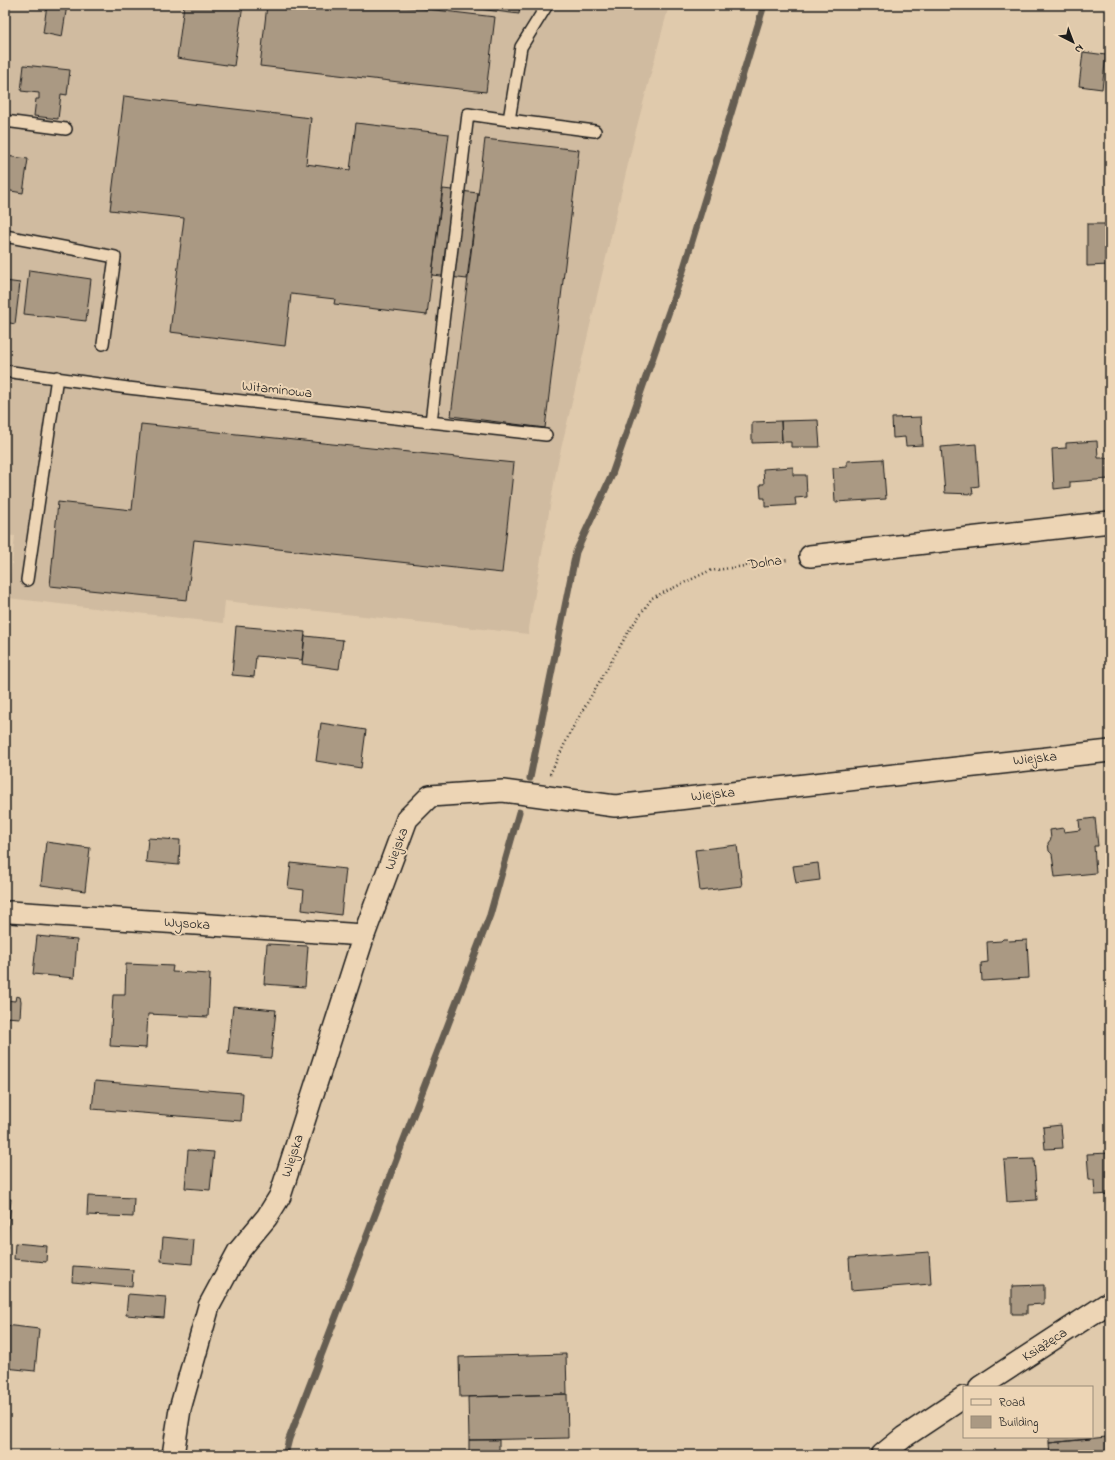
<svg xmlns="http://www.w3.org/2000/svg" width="1115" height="1460" viewBox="0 0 1115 1460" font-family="'Indie Flower',sans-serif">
<rect width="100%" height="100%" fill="#e0caac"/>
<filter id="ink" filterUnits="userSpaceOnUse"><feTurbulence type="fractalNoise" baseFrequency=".025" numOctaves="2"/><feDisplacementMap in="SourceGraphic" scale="8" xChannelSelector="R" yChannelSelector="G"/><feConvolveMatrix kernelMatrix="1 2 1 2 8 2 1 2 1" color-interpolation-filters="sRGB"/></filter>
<g filter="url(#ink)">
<path fill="#d0bba0" d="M5 5H669L636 130 557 466 528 634 225 601 223 623 8 598 15 536 5 535Z"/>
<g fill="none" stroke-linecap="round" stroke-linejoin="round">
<path stroke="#655d51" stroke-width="7" d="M530 778 576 552 611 477 682 274 764 5
M285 1455 289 1439 490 915 519 812"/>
</g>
<path fill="#aa9983" stroke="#1c1c1c" d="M47 5H67L62 37 43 33Z
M184 5H243L234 66 177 58Z
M267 5H393L495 17 486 92 260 66Z
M446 5H520L519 14Z
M1083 52 1106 55 1102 89 1079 86Z
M24 65 70 70 67 95 61 94 58 119 34 116 36 99H39V93L21 91Z
M124 96 311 118 306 164 350 170 356 123 449 134 427 315 334 304 335 299 291 294 285 346 170 332 184 218 110 210Z
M485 139 579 150 545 428 451 416Z
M6 156 28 159 23 193 5 190Z
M443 189 478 193 467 279 432 275Z
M1087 224H1110V265L1087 266Z
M29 270 91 279 86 321 24 314Z
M5 281 20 283 15 324 5 322Z
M921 417 923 445 906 446 905 437 893 438 892 418Z
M818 420 820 447H791V442H782L781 421Z
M781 421 782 442 752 443V422Z
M141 424 514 463 502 573 194 540 187 600 50 586 58 502 132 510Z
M1097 441 1098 458H1110L1109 479 1070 482V487L1054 489 1052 449 1066 448V443Z
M976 444 979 486 972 487 973 494 945 493 941 447Z
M883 459 886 499 835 502 833 468 847 467V461Z
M793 467V475H806L807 497 795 498 796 505 765 507V498H761L760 484H764L763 469Z
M236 626 305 632 302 660 256 656 254 677 232 675Z
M305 636 343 640 339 669 302 664Z
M321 723 366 730 361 768 316 761Z
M1095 818 1098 846H1094L1096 873 1055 877 1052 854 1049 851 1048 843 1051 839 1050 830 1063 828 1064 832 1080 830 1079 820Z
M148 838 180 840 179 865 146 862Z
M46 842 90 848 85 891 41 885Z
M737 845 742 886 700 891 695 850Z
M291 863 346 869 341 915 302 910 304 890 288 888Z
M818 863 820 880 796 883 793 866Z
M37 936 77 940 74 978 33 974Z
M1003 939H1007L1009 941 1027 940 1029 978 982 981 981 963 988 962 987 942 1001 941Z
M267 944 308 946 305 987 264 984Z
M126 964 173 966 172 972 210 974 208 1017 148 1014 146 1048 110 1046 113 995H125Z
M16 996 20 997 21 1001 20 1018 5 1017V1000L15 1001Z
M233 1006 276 1010 271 1058 228 1054Z
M95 1081 243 1093 241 1121 92 1109Z
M1061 1125 1063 1148 1045 1149 1043 1127Z
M188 1150 214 1152 210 1190 185 1188Z
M1110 1153V1194L1095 1195 1094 1180H1089L1087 1154Z
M1034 1159 1037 1200 1007 1202 1004 1160Z
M88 1196 134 1198 133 1217 87 1215Z
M5 1199H11L7 1248H5Z
M163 1237 194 1240 192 1264 161 1261Z
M15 1243 47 1246 46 1262 14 1259Z
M929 1252 931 1284 851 1290 849 1258Z
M73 1266 133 1270 132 1287 72 1282Z
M1044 1285V1304L1027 1305V1314H1012V1286Z
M128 1294 166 1297 164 1318 126 1315Z
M5 1325 39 1329 35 1371 5 1368Z
M566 1354 567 1394 460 1397 459 1357Z
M567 1394 568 1438 469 1440 468 1397Z
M1049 1437H1090L1091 1439 1049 1443Z
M1106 1437 1108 1455H1050L1049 1443Z
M5 1440 8 1441 5 1455Z
M469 1440H499V1455H469Z"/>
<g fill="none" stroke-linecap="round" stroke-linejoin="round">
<g stroke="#1c1c1c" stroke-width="14">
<path id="service" d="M547 5 521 47 509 120 595 131
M5 121 66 129
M5 236 115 257 103 344
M5 371 128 388 546 435
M431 422 468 114 509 120
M27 580 57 377"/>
</g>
<g stroke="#1c1c1c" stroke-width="24">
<path id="minor" d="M810 556 1110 522
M10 912 364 935
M980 1387 1110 1302
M173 1455 180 1409 209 1306 238 1252 267 1217 280 1196 364 935 407 819 430 796 503 791 615 806 1110 751
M882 1455 904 1437 964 1397"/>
</g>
<path stroke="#1c1c1c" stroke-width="2.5" stroke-dasharray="1 3" stroke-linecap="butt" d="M550 774 572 729 630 629 652 598 709 571 788 560"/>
<use href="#service" stroke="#edd5b5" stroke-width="11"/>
<use href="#minor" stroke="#edd5b5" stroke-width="21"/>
</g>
</g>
<g text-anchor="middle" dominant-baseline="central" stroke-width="4" stroke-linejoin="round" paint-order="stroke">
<g font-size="14" fill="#1c1c1c" stroke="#edd5b5">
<text transform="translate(277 390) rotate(6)">Witaminowa</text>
<text transform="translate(765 563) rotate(-8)">Dolna</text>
<text transform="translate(1035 759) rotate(-6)">Wiejska</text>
<text transform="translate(713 795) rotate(-6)">Wiejska</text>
<text transform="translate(397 849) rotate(-70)">Wiejska</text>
<text transform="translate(187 924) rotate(4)">Wysoka</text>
<text transform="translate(293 1156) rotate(-72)">Wiejska</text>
<text transform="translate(1045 1345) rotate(-33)">Książęca</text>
</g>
</g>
<rect width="1115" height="1460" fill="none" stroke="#edd5b5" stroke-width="20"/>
<rect x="10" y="10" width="1095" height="1440" fill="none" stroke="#1c1c1c" stroke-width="1.5" filter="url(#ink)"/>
<rect x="963" y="1386" width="130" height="52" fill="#edd5b5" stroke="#998b78"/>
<rect x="971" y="1399" width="20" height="6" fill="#edd5b5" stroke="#998b78"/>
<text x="999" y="1406" font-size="12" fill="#1c1c1c">Road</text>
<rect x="971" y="1416" width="20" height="12" fill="#aa9983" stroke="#998b78"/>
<text x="999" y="1426" font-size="12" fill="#1c1c1c">Building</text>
<g transform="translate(1073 42) rotate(138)" stroke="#edd5b5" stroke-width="3" paint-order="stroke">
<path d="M0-3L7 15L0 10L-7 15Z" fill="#1c1c1c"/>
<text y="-6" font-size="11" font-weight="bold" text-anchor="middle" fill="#1c1c1c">N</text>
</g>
</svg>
